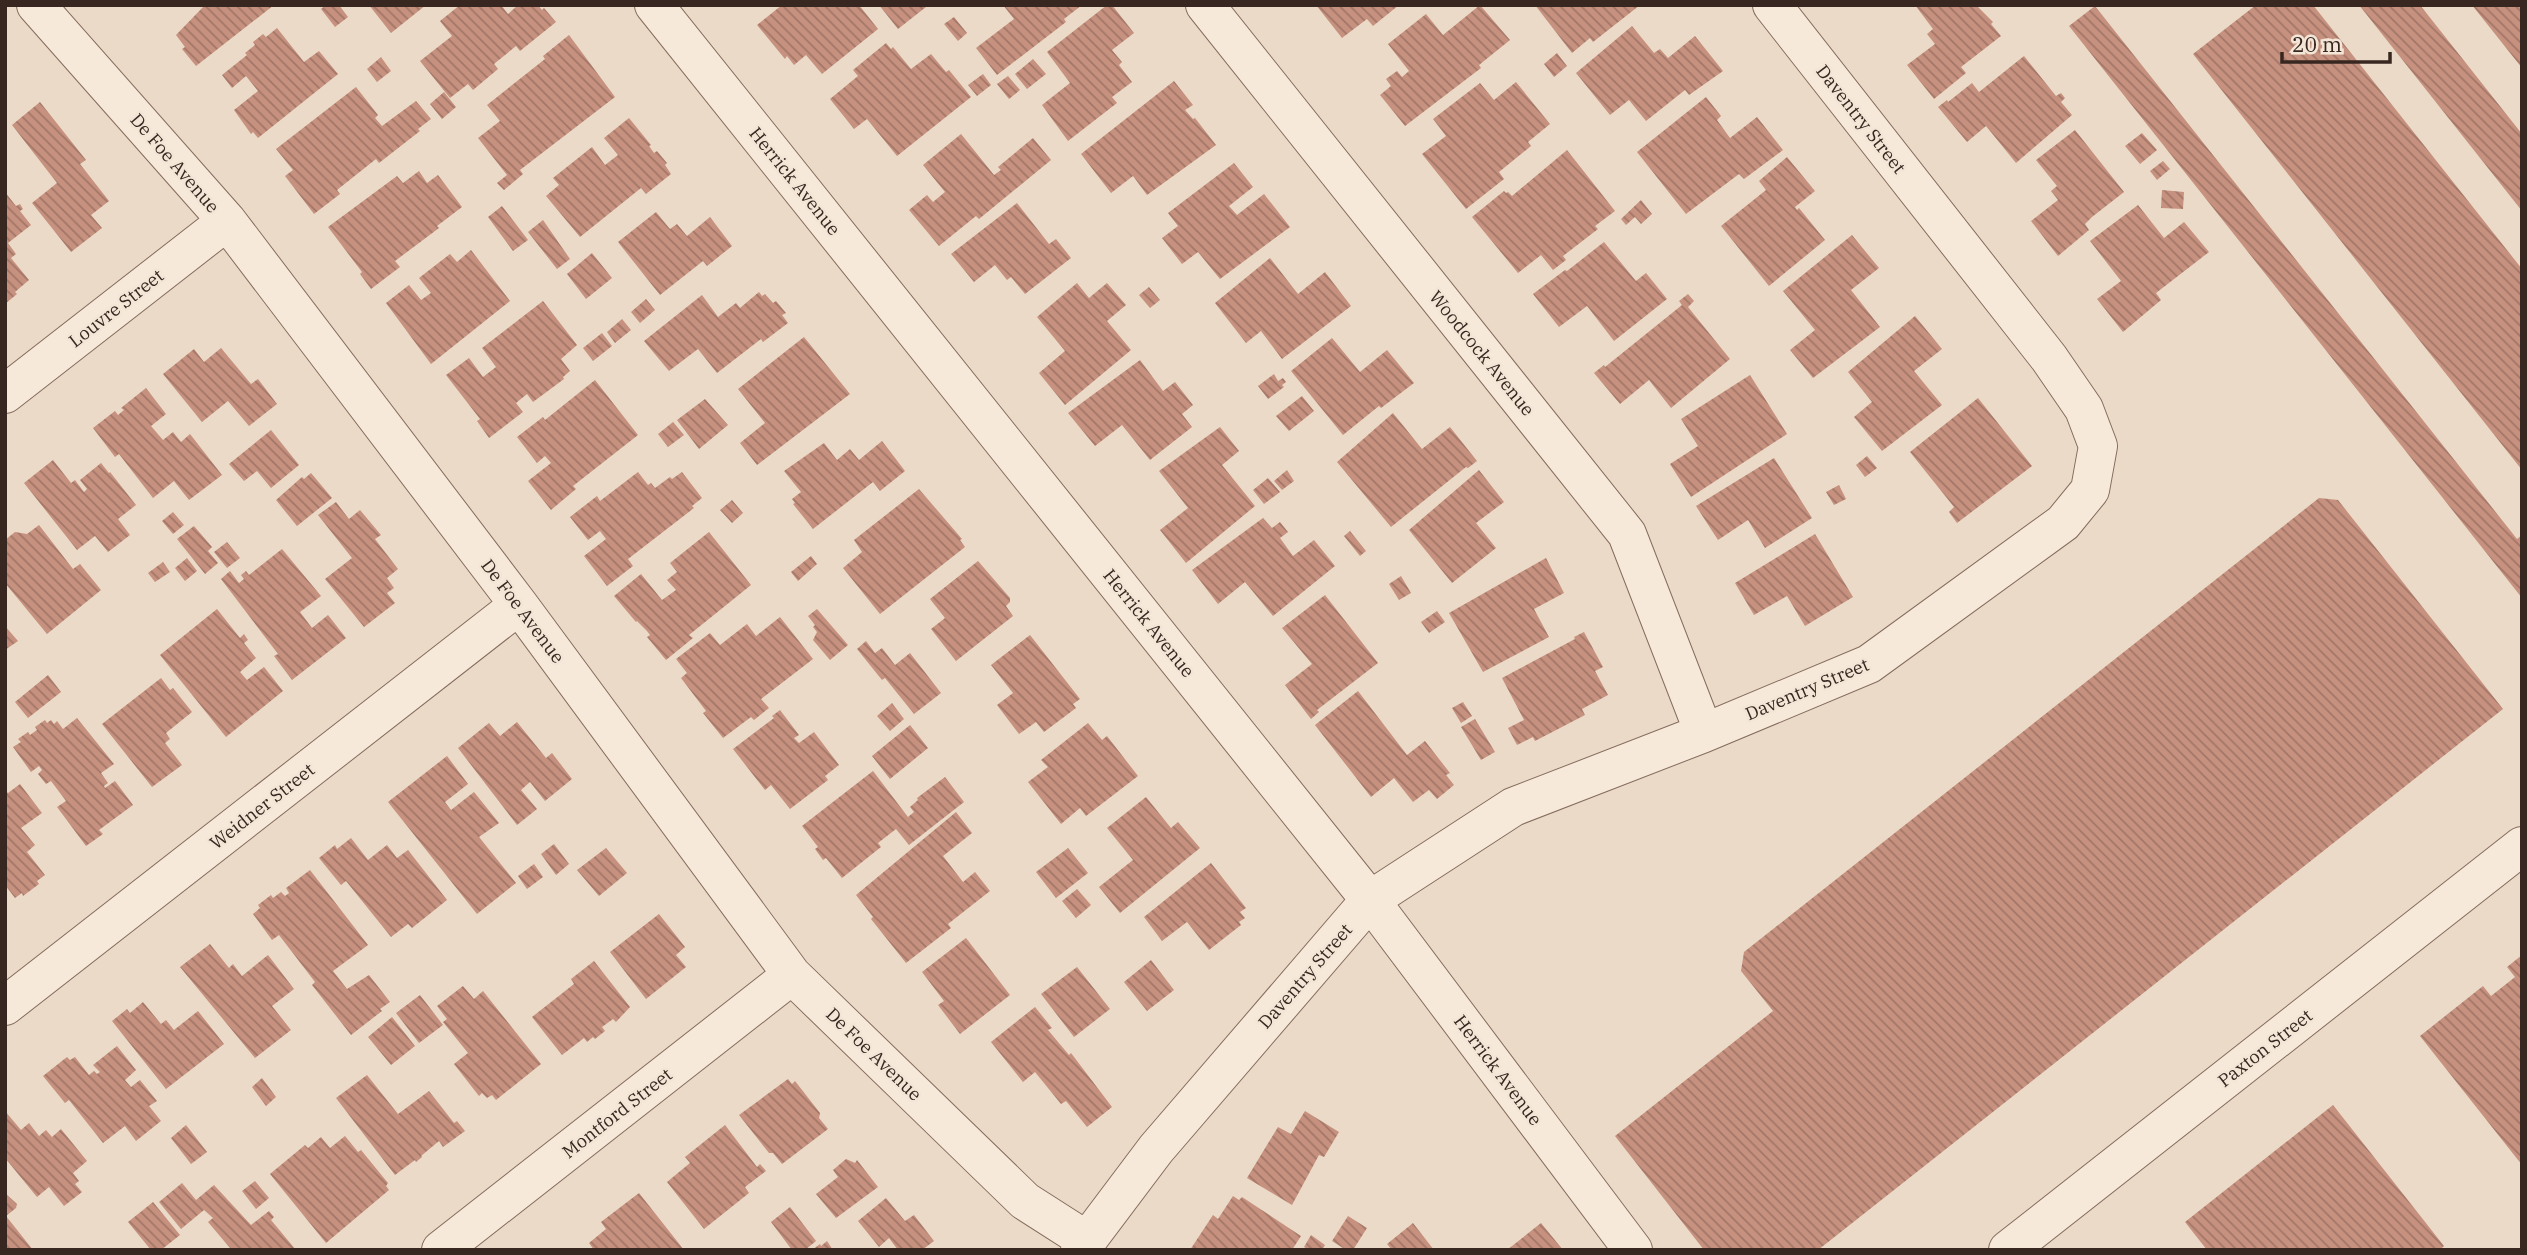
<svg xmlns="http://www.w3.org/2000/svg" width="2527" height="1255" viewBox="0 0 2527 1255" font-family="'IBM Plex Serif',serif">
<defs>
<pattern id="building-back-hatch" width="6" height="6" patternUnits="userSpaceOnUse" patternTransform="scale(1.75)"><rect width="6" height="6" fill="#c7917f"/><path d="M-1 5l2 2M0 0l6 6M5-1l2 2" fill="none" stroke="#a27668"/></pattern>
</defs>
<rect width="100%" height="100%" fill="#ebdac7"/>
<path fill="url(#building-back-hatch)" d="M205 5H274L196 66 182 49 185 47 176 35Z
M326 5H339L348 17 335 27 321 9Z
M369 5H426L391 33Z
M460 5H501L508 14 518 5H538L542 10 544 8 556 22 520 51 516 46 494 64 498 69 473 90 468 84 450 98 420 61 452 36 440 21Z
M782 5H859L878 29 822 74 806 55 794 65 787 56 785 59 757 25Z
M879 5H925L926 7 898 29Z
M1003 5H1082L1064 19 1066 22 997 75 976 48 1014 19Z
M1107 5H1112L1134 33 1112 50 1122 62 1119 65 1132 82 1112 97 1117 103 1068 141 1042 105 1070 83 1047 52Z
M1316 5H1399L1373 26 1367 19 1342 38Z
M1480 5 1510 40 1479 65 1481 68 1405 126 1380 95 1391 86 1386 79 1397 71 1402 77 1409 71 1388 44 1426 14 1443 35Z
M1535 5H1640L1593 42 1590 38 1572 53Z
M1915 5H1976L1993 22 1991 24 2001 36 1961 67 1966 73 1934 99 1907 65 1935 44 1927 34 1933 29Z
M2256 5H2313L2522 269V470L2193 54Z
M2359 5H2420L2522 134V211Z
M2472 5H2522V68Z
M2095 6 2517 539 2522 535V598L2069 26Z
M954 17 967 33 958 41 944 24Z
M1632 26 1654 53 1660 49 1668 58 1695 36 1723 71 1689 95 1685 90 1646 121 1629 100 1610 115 1576 73Z
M277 28 304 62 319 51 338 74 258 138 253 132 251 134 234 110 258 91 246 76 232 88 222 75 247 55 245 53 255 45 253 42 263 34 266 37Z
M569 35 615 97 520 170 523 174 504 190 497 183 507 175 478 138 500 121 487 105 545 59 543 56Z
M886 43 891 49 893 47 911 69 931 54 946 72 949 70 971 97 897 156 867 119 854 129 830 99 858 76 853 70Z
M1557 53 1567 66 1554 77 1544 64Z
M2024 56 2056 96 2061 93 2065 98 2061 102 2072 115 2016 163 1986 126 1967 142 1938 107 1947 100 1948 102 1972 83 1979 92Z
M381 57 391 71 377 82 367 69Z
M1033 59 1046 74 1027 89 1015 74Z
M983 74 991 85 977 96 968 85Z
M1008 76 1020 90 1009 99 997 84Z
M1174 81 1193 105 1185 110 1193 119 1195 118 1216 145 1147 195 1133 176 1111 193 1081 154Z
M1516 82 1550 124 1528 142 1531 146 1499 172 1504 179 1466 209 1422 154 1446 136 1433 119 1480 83 1494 100Z
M356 87 378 115 375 118 382 126 416 101 431 119 418 129 420 131 379 163 376 159 337 190 340 194 314 214 285 176 293 170 276 149Z
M444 92 456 107 442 119 430 104Z
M1706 97 1721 116 1717 120 1730 138 1757 117 1783 150 1744 179 1739 174 1686 214 1637 152Z
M40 102 86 160 80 164 109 201 91 215 102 228 71 252 32 203 57 183 12 125Z
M629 118 651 145 649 146 654 153 657 151 667 163 665 165 671 174 646 194 641 188 580 237 546 196 559 185 553 178 592 147 605 165 618 155 604 138Z
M2075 130 2124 192 2092 217 2085 224 2089 230 2058 256 2031 221 2058 200 2051 191 2057 186 2036 160Z
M2142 133 2157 150 2140 164 2125 146Z
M961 134 994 175 1001 170 998 167 1033 138 1051 160 979 219 976 216 939 246 909 210 927 195 933 202 945 192 923 165Z
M1567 150 1615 211 1595 226 1598 229 1563 256 1566 260 1553 270 1541 255 1518 273 1472 217 1504 191 1506 193 1508 192 1512 196Z
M1787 157 1815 191 1795 207 1797 210 1799 208 1825 240 1769 286 1721 226 1766 190 1759 181Z
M2163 161 2170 169 2157 180 2150 171Z
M1234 163 1253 187 1229 206 1237 215 1264 194 1290 227 1220 279 1198 252 1182 264 1162 238 1178 226 1168 213Z
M419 171 427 183 438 175 462 207 437 226 439 228 395 261 400 267 371 289 360 274 362 272 328 227 397 176 403 183Z
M2162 190 2184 192 2183 209 2161 208Z
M5 192 16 206 20 204 23 209 20 211 31 225 8 243 16 254 11 258 29 280 15 292 17 294 5 304Z
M1641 200 1652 214 1641 224 1635 217 1626 225 1621 219Z
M1017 203 1049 244 1056 239 1071 258 1025 294 1011 277 1007 280 995 265 974 282 951 254Z
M2138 205 2164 238 2184 222 2209 252 2156 293 2161 300 2123 332 2097 299 2121 281 2090 241Z
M502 206 528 240 513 251 488 217Z
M656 212 670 229 677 224 687 236 710 217 732 246 707 266 703 261 660 295 618 242Z
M543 220 570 259 557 269 528 232Z
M1852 235 1879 268 1851 290 1880 327 1813 378 1790 350 1815 330 1783 291Z
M1604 242 1636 281 1646 273 1667 299 1614 341 1587 306 1559 327 1533 294 1565 270 1567 271Z
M471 250 510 301 431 364 386 303 409 285 421 300 431 293 419 278 450 254 457 262Z
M592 253 612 278 586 299 567 274Z
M1270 258 1298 294 1325 272 1351 306 1282 359 1261 331 1246 343 1215 303Z
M1077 283 1089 298 1107 283 1126 305 1107 321 1131 350 1065 405 1039 373 1065 351 1037 317Z
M1149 287 1160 300 1150 308 1139 295Z
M759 292 762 296 765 294 773 303 776 301 786 313 782 315 788 323 763 342 761 339 717 373 698 349 669 371 644 341 702 295 718 317 736 303 740 308Z
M1688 294 1694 301 1688 307 1730 359 1671 408 1649 380 1620 404 1594 373 1604 365 1605 367 1682 305 1679 301Z
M646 299 655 310 640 323 631 312Z
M543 301 577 345 561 359 570 371 563 377 564 379 533 402 527 394 516 403 523 412 489 438 477 421 480 419 446 375 469 358 483 377 496 367 482 348Z
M1915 316 1942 349 1914 371 1942 405 1882 451 1854 417 1872 402 1848 372Z
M622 319 631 330 615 343 607 332Z
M602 333 612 346 593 361 583 348Z
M804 337 850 394 757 465 740 443 765 423 738 389Z
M1332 338 1360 372 1387 350 1414 383 1381 408 1379 406 1343 435 1291 371Z
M221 348 251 384 258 379 277 404 249 426 228 401 202 422 163 374 194 349 204 362Z
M1140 360 1163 391 1175 382 1193 405 1182 414 1192 427 1150 460 1122 425 1095 446 1068 413Z
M1274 374 1278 381 1283 378 1286 382 1282 385 1284 387 1268 399 1258 386Z
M1750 375 1787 434 1691 497 1670 464 1698 446 1681 419Z
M595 380 638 435 573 486 576 489 551 510 528 481 551 463 545 456 537 463 517 437 543 417 545 420Z
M146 388 166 414 151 426 163 440 173 432 181 442 190 434 222 475 189 500 174 481 153 498 119 454 115 457 93 428 115 411 118 415 124 410 121 408Z
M1302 396 1314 411 1289 431 1276 416Z
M1978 398 2032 466 1957 523 1949 512 1954 507 1910 452Z
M705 399 728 425 699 449 677 420Z
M1393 413 1422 449 1450 427 1477 461 1468 468 1466 467 1391 527 1337 462Z
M673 422 684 435 668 447 658 434Z
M1220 427 1239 451 1222 465 1255 506 1186 563 1160 530 1188 508 1159 471Z
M271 430 299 465 271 488 257 471 244 481 229 464Z
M882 441 905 471 880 491 873 482 813 529 793 504 795 503 792 499 801 492 784 471 824 443 837 460 850 449 859 460Z
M1867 456 1877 468 1865 477 1856 465Z
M1774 458 1812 518 1765 548 1748 520 1718 540 1696 506Z
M53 460 71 483 75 480 84 492 87 489 80 480 101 463 109 473 110 472 136 505 118 519 130 535 108 552 95 536 77 550 24 483Z
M1287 470 1294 481 1282 490 1274 481Z
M1479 470 1504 502 1476 523 1496 548 1452 583 1409 530Z
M638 472 648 485 651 483 655 488 670 477 672 479 682 472 702 498 692 506 694 508 628 559 633 566 607 586 584 556 606 539 600 531 588 540 570 517 597 496 600 501Z
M311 473 332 498 297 526 276 500 302 477 304 479Z
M1268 478 1280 492 1264 504 1253 490Z
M1839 485 1846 499 1834 505 1826 492Z
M919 489 962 539 960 540 965 547 880 614 843 568 862 552 854 540Z
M2319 498 2338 500 2503 709 1818 1250H1704L1615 1136 1773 1011 1741 971 1744 952Z
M732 500 743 513 732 523 720 510Z
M336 502 349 519 360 510 381 535 375 539 398 569 387 578 394 588 387 593 395 603 364 627 325 579 352 558 318 515Z
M173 512 184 525 173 534 162 521Z
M1263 518 1272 528 1280 522 1288 532 1280 538 1293 556 1314 540 1335 566 1273 616 1245 582 1218 604 1192 570Z
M39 525 73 569 80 564 101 590 47 634 5 583V540L15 532 27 534Z
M194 526 212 547 208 551 218 563 205 574 177 539Z
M1350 531 1366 551 1360 556 1344 536Z
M709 532 751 585 689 635 693 638 666 660 647 637 650 635 647 631 637 621 636 622 614 596 641 574 662 600 676 590 667 580 677 572 670 563Z
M1815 534 1853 597 1805 626 1787 596 1754 615 1735 583Z
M227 542 240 558 227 568 214 552Z
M282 549 321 596 300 612 312 628 328 615 346 638 292 680 274 656 278 654 221 579 230 571 239 583 244 579 241 575 246 571 249 575Z
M811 556 817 564 798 581 791 572Z
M187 558 197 571 185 581 175 568Z
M1546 558 1564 593 1534 609 1549 637 1483 672 1449 613Z
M978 561 1010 598V602L1006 606 1013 616 956 661 931 629 945 618 930 599Z
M163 562 170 572 155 582 148 573Z
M1401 576 1411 593 1399 600 1389 584Z
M1325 595 1378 663 1317 710 1319 712 1311 719 1285 685 1312 664 1282 628Z
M217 609 240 638 244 634 248 640 244 643 256 658 240 672 247 680 264 667 283 691 226 737 160 655Z
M817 609 848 645 830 660 813 640 817 632 813 627 815 625 808 616Z
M1437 611 1445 622 1429 633 1421 622Z
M780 617 813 659 761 699 769 708 754 720 751 717 723 738 703 713 706 711 681 678 687 673 676 659 710 633 720 645 747 624 756 636Z
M5 626 18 641 5 650Z
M1584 632 1603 667 1595 671 1608 695 1582 709 1585 715 1535 741 1533 737 1517 745 1508 728 1524 720 1502 678 1575 639 1574 637Z
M1030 635 1080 699 1073 704 1076 708 1044 732 1036 722 1019 734 997 705 1013 693 991 665Z
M866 641 875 653 882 648 895 665 910 653 941 693 914 714 885 678 882 680 857 649Z
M48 675 61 692 28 718 15 702Z
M161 678 170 690 173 688 192 712 166 733 170 739 165 743 182 765 152 787 102 724Z
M1358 691 1407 755 1425 741 1450 773 1446 775 1454 785 1437 799 1429 790 1413 802 1394 778 1371 797 1315 725Z
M1463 702 1472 716 1461 723 1452 708Z
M892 703 904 719 890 731 877 716Z
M780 710 799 735 794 738 799 743 814 732 839 765 825 776 828 780 790 809 771 785 765 790 733 749 774 718 772 716Z
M77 718 114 764 101 773 108 783 104 786 105 788 115 781 133 805 99 830 103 834 86 846 57 807 66 801 51 781 46 784 38 774 42 770 39 766 31 772 13 747 21 742 18 739 28 732 30 735 37 730 35 727 45 720 47 723 51 720 54 724 57 721 63 729Z
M1475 719 1495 752 1481 760 1461 727Z
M517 722 546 758 552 753 572 779 545 801 530 782 521 790 537 809 517 825 458 748 489 723 500 736Z
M1088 723 1102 740 1107 736 1138 776 1086 816 1080 808 1061 824 1028 782 1048 767 1041 760Z
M910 725 928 748 890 779 872 756Z
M447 756 468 784 445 802 451 810 474 792 499 823 479 837 516 883 477 914 388 802Z
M873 771 908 817 914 812 910 807 918 800 917 798 945 777 964 802 909 845 896 829 878 843 881 847 842 878 826 858 823 860 815 849 818 847 802 826Z
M20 784 42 813 21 828 35 845 27 852 45 875 37 881 39 884 23 896 22 893 15 898 5 885V790L8 793Z
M1146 797 1171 828 1178 822 1200 848 1120 913 1099 887 1133 860 1107 828Z
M956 812 972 833 943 856 963 882 975 872 990 891 948 924 951 928 906 963 871 919 873 917 856 895Z
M351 838 368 860 387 845 397 858 408 850 447 900 412 928 408 924 391 937 346 881 341 885 319 858 335 845 337 849Z
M554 844 569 864 556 875 541 854Z
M606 848 627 873 599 896 577 870Z
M1068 848 1088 873 1056 898 1036 872Z
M1211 863 1246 908 1240 912 1245 918 1239 922 1241 925 1209 950 1187 922 1162 941 1144 917Z
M534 864 543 877 527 889 518 876Z
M310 870 368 945 333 971 347 989 369 975 390 1002 380 1009 382 1011 351 1035 312 985 315 982 279 935 272 940 253 914 260 908 258 905 271 895 273 898 281 892 285 896 289 893 286 888Z
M1077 889 1091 905 1076 918 1062 901Z
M659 914 685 947 676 955 686 967 646 999 610 952Z
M966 938 1010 995 960 1034 938 1005 944 1001 922 972Z
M210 944 229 968 233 964 242 976 268 955 294 989 272 1006 291 1030 255 1058 180 967Z
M2522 955V1165L2420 1036 2483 986 2491 996 2515 977 2507 967Z
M1151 960 1174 990 1147 1011 1124 982Z
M594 961 630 1007 616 1022 613 1019 602 1027 605 1031 595 1039 593 1037 587 1042 584 1038 562 1055 532 1017 574 984 571 979Z
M1077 967 1110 1009 1074 1037 1041 994Z
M463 986 474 999 483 991 541 1064 496 1100 492 1095 487 1098 482 1093 479 1096 454 1064 468 1053 443 1022 447 1019 437 1006Z
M420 995 443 1025 419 1043 396 1013Z
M143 1002 161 1024 166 1020 174 1030 198 1011 224 1044 166 1089 112 1021 127 1009 130 1013Z
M1035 1007 1052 1028 1048 1030 1069 1055 1071 1053 1112 1107 1087 1127 1066 1101 1061 1104 1035 1072 1023 1082 991 1042Z
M392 1017 415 1046 391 1065 368 1037Z
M117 1046 136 1070 125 1080 131 1087 140 1080 157 1101 149 1106 161 1121 136 1141 125 1126 103 1143 69 1100 65 1103 43 1076 67 1057 70 1060 75 1057 89 1075 94 1071 97 1074 100 1072 93 1065Z
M367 1075 398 1114 429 1091 454 1123 457 1121 465 1131 443 1147 439 1141 421 1156 422 1157 416 1162 415 1160 395 1175 336 1098Z
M262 1078 276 1097 266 1106 252 1087Z
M788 1079 792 1084 795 1081 820 1113 819 1118 828 1129 782 1164 773 1153H769L739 1115Z
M2333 1105 2444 1246 2440 1250H2207L2185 1222Z
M5 1111 21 1130 29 1123 39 1136 46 1130 52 1137 61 1129 87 1161 73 1173 79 1181 75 1184 82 1192 64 1206 49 1187 37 1197 5 1158Z
M1305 1111 1339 1132 1324 1157 1319 1155 1292 1205 1247 1178 1278 1127 1291 1134Z
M186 1125 207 1152 191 1164 171 1138Z
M725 1125 757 1167 760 1164 766 1171 745 1187 749 1193 704 1229 667 1182 690 1163 685 1157Z
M345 1136 358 1152 361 1150 388 1183 386 1186 389 1190 326 1243 270 1174 305 1145 308 1148 321 1137 330 1148Z
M846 1159 855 1163 857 1160 878 1187 836 1218 816 1194 838 1177 833 1170Z
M255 1181 269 1198 256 1209 242 1191Z
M182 1183 196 1200 214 1185 251 1225 269 1211 274 1217 271 1220 296 1250H228L230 1248 208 1222 213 1218 204 1210 181 1229 159 1202Z
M5 1193 17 1204 16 1208 6 1216 33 1250H5Z
M639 1193 684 1250H594L589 1243 606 1229 601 1222Z
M1233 1196 1239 1200 1242 1197 1301 1236 1292 1250H1190L1213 1215 1218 1219Z
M886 1198 905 1221 914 1215 934 1241 922 1250H898L889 1238 879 1247 858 1221Z
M153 1202 180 1235 161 1250H151L128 1222Z
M790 1207 816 1241 805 1250H792L771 1222Z
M1348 1216 1367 1228 1353 1250H1346L1332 1241Z
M1413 1223 1434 1250H1392L1387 1244Z
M1541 1223 1563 1250H1507Z
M1311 1235 1325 1245 1322 1250H1309L1304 1247Z
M827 1241 833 1250H812L820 1244 821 1246Z"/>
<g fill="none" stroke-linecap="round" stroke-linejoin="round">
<g stroke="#856c5d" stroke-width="40">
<path id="minor" d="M36 5 227 221 519 605 792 975 1025 1201 1086 1240
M654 5 1370 900 1633 1250
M1205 5 1627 534 1704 733
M5 394 227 221
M5 1006 519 605
M441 1250 792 975
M1080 1250 1156 1149 1370 900 1513 807 1704 733 1869 664 2063 523 2090 490 2098 446 2084 409 2049 358 1772 5
M2008 1250 2522 846"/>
</g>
<use href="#minor" stroke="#f6e9d9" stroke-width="38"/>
</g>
<g text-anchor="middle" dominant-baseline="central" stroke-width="5" stroke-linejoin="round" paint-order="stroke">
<g font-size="18" fill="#372720" stroke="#f3e6d6">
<text transform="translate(1861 119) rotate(52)">Daventry Street</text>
<text transform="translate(175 163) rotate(49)">De Foe Avenue</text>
<text transform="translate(795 181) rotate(51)">Herrick Avenue</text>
<text transform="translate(116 308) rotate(-38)">Louvre Street</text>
<text transform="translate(1482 353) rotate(51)">Woodcock Avenue</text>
<text transform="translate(523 611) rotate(53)">De Foe Avenue</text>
<text transform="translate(1149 623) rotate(51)">Herrick Avenue</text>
<text transform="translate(1807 689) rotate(-23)">Daventry Street</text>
<text transform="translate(262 806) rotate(-38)">Weidner Street</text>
<text transform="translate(1305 976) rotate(-49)">Daventry Street</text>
<text transform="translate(2265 1048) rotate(-38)">Paxton Street</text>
<text transform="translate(874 1054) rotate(44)">De Foe Avenue</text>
<text transform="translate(1498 1070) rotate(53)">Herrick Avenue</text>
<text transform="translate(617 1113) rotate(-38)">Montford Street</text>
</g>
</g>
<rect width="2527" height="1255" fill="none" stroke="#372720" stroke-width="14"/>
<path d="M2282 52v10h108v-10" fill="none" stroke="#372720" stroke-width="3.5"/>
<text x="2292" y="52" font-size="21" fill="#372720" stroke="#f3e6d6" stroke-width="5" paint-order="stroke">20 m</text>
</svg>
